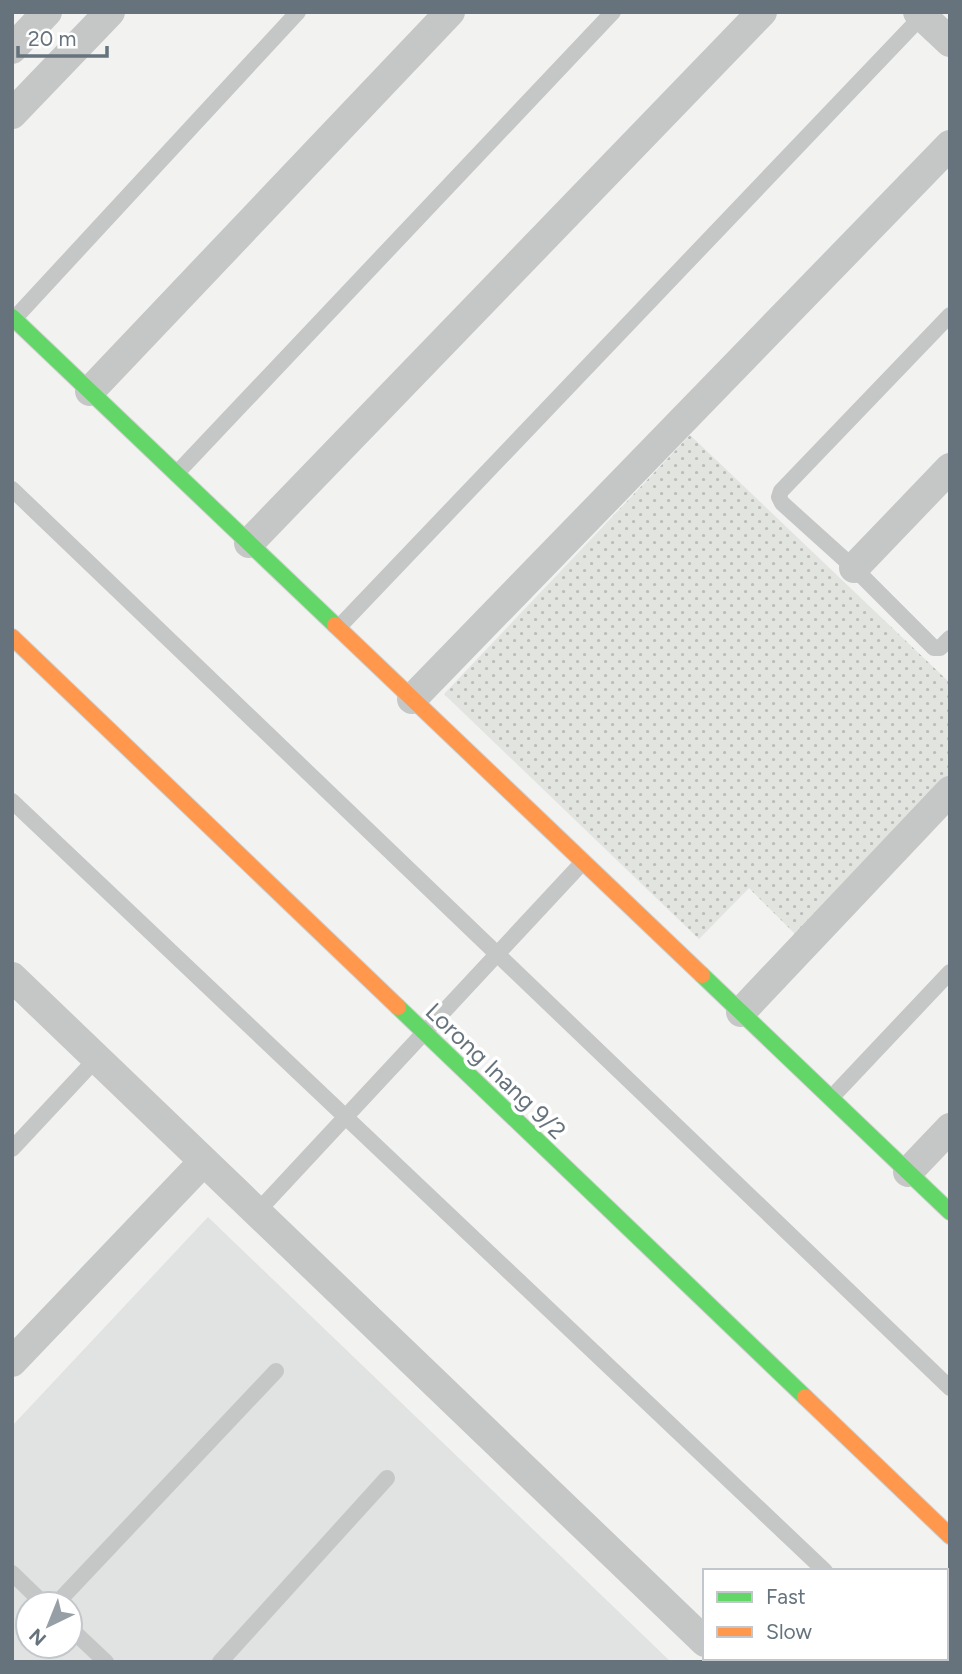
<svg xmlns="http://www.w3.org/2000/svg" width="962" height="1674" viewBox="0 0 962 1674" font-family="Figtree,sans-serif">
<defs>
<pattern id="grass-dots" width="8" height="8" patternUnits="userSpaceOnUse" patternTransform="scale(1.75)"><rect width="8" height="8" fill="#e1e4df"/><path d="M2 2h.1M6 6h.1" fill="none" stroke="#babdba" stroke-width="1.8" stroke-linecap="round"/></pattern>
</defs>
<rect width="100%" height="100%" fill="#f2f2f1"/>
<path fill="#e1e2e2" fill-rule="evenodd" d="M208 1217 671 1662H12V1426ZM28 1604H70V1646H28Z"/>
<path fill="url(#grass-dots)" d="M690 435 950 683V780L796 935 749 888 699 939 444 694Z"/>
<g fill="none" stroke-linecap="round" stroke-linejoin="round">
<g stroke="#cfd0d0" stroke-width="18">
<path id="fast" d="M12 317 335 625
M702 975 950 1212
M398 1007 805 1397"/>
</g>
<g stroke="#cfd0d0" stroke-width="18">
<path id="slow" d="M335 625 702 975
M12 637 398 1007
M805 1397 950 1536"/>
</g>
<path stroke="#c5c6c6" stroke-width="16" d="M950 315 781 491 779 497 782 503 854 568 934 648H940L950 638
M14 319 298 12
M176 474 613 12
M12 489 950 1388
M338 628 922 16
M12 801 825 1571
M831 1098 950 972
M12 1149 97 1058
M257 1212 583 862
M12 1573 44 1604
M56 1604 276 1371
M70 1628 106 1662
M917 1658 921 1662
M220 1662 387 1478"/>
<path stroke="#c5c6c6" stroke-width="30" d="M918 12 950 42
M12 49 47 12
M12 114 110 12
M90 391 450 12
M249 543 762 12
M854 568 950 468
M412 699 950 145
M12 977 705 1642
M741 1012 950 791
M908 1172 950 1128
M12 1362 204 1161
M722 1658 726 1662"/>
<use href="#fast" stroke="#63d668" stroke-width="16"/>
<use href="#slow" stroke="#ff974d" stroke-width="16"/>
</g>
<g text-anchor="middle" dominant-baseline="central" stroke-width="7" stroke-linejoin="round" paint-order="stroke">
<g font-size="24" fill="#66737d" stroke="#fff">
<text transform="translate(496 1071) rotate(44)">Lorong Inang 9/2</text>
</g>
</g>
<rect width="962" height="1674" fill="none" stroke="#66737d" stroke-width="28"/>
<rect x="703" y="1569" width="245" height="91" fill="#ffffff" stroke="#c2c7cb" stroke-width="2"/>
<rect x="717" y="1592" width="35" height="10" fill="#63d668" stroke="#c2c7cb" stroke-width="2"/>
<text x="766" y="1604" font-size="21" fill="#66737d">Fast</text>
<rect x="717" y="1627" width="35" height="10" fill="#ff974d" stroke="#c2c7cb" stroke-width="2"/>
<text x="766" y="1639" font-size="21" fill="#66737d">Slow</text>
<g transform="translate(49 1625) rotate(223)"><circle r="33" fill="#ffffff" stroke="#c2c7cb" stroke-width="2"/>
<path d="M0-5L12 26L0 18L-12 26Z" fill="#979fa6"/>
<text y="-10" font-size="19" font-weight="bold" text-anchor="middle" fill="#66737d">N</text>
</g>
<path d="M18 46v10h89v-10" fill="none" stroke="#66737d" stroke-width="3.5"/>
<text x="28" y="46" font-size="21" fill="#66737d" stroke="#ffffff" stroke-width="5" paint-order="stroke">20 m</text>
</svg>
